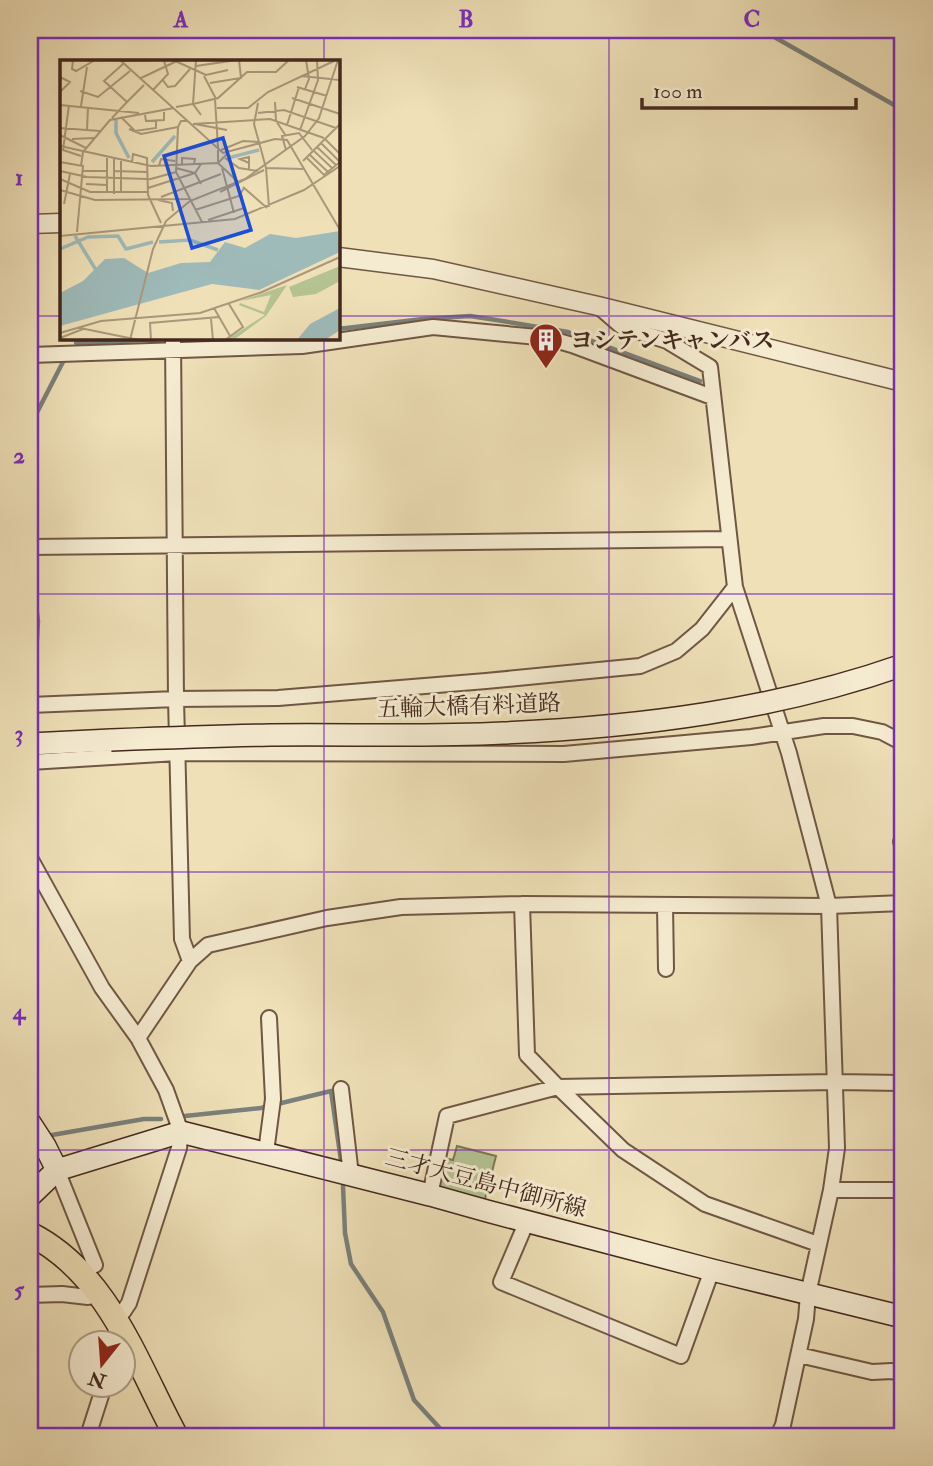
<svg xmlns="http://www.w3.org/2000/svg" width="933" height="1466" viewBox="0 0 933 1466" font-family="'IM FELL Double Pica','Noto Serif JP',serif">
<rect width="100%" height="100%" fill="#efe0b8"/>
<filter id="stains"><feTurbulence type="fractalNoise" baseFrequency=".00286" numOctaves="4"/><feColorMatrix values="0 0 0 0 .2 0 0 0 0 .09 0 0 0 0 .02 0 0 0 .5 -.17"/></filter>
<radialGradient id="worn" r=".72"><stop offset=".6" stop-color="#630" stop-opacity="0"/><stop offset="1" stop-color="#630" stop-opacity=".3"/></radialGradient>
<path fill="#b5c392" stroke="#7d7658" stroke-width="2" d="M457 1146 496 1156 484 1203 437 1186 444 1158 453 1160Z"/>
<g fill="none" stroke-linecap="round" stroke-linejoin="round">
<path stroke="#7a807b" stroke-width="4.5" d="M767 30 776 38 903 110
M338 329 423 319 470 316 496 320 568 332 700 381
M185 338H208
M76 343 165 339
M30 426 64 360
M30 557 38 621 34 689
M185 1116 261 1108 331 1091 341 1161
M52 1135 144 1119H161
M343 1186 345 1233 351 1264 383 1312 414 1400 447 1436"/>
<g stroke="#705744" stroke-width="18">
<path id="minor" d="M599 307 621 326 667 341 710 367 735 587 789 753 829 906 837 1148 831 1190 808 1294 806 1319 783 1425 778 1436
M173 338 176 699 182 939 190 961
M30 355 302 346 433 327 548 338 572 345 712 397
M30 547 729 539
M30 705 176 699 278 698 486 681 640 666 676 651 702 629 735 587
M30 762 177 753 564 754 751 737 824 726H853L882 732 903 743
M901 842H903
M30 858 102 988 138 1038 166 1090 181 1132 179 1148 129 1303 123 1312 115 1318
M522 904 527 1055 558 1087 835 1082 903 1083
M665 905 666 969
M138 1038 190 961 208 945 327 918 401 907 522 904 829 906 903 903
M341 1089 351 1175
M266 1152 273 1099 269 1018
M57 1170 95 1265
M831 1190H903
M430 1195 447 1116 558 1087 623 1150 705 1204 818 1244
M527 1221 501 1282 681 1356 712 1270
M30 1295 62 1294 88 1297
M799 1355 872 1372 892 1371 903 1374
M88 1436 104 1386"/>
</g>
<g stroke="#705744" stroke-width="21">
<path id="tertiary" d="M30 224 61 223
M338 257 433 269 598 306 903 382"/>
</g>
<g stroke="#45291e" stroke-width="24">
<path id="secondary" d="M30 744 111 740
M30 1123 45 1146 57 1170
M30 1196 57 1170 181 1132 430 1195 487 1211 712 1270 903 1317"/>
</g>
<g stroke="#45291e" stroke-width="26">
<path id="primary" d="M30 1234C108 1273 137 1364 176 1436"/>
</g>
<use href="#minor" stroke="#f5ebd1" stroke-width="14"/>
<use href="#tertiary" stroke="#f5ebd1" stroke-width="18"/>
<use href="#secondary" stroke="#f5ebd1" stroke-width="21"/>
<use href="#primary" stroke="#efe0b8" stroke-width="23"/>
<g stroke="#45291e" stroke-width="24" stroke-linecap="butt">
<path id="secondary-bridge" d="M111 740C164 738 217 736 270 735 348 734 425 737 503 733 638 727 775 710 903 665"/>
</g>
<use href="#secondary-bridge" stroke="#f5ebd1" stroke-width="21"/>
</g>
<path fill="none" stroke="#7b2cbf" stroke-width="2" stroke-opacity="0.55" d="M324 30V61M609 30V1436M30 316H61M338 316H903M324 338V1436M30 594H903M30 872H903M30 1150H903"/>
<defs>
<g id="building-pin" transform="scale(1.75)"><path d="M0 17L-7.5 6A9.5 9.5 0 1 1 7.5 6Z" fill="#8f2418" stroke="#f5ebd1"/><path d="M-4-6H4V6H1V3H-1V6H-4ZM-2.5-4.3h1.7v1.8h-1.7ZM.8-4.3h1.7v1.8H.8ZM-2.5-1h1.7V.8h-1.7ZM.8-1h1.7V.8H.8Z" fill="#fff"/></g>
</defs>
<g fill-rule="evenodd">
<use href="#building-pin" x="546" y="340"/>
</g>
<g text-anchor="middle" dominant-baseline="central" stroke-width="6" stroke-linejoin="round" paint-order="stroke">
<g font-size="23" font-weight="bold" fill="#45291e" stroke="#f5ebd1" text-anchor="start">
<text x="570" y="340">ヨシテンキャンバス</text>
</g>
<g font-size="23" fill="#45291e" stroke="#f5ebd1">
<text transform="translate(469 706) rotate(-2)">五輪大橋有料道路</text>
<text transform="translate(486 1183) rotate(15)">三才大豆島中御所線</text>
</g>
</g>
<g transform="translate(60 60)">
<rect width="280" height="280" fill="#efe0b8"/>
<path d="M280 206V221L256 234 233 237 229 227ZM227 225 206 256 175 279 166 280 205 255 179 245 180 243 204 252 211 235 180 241Z" fill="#b5c392"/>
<path d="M280 171V192L199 230 152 224 0 266V233L23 221 45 199 64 198 88 213 121 203 150 202 165 182 185 188 210 174 236 178ZM280 248V270L265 280H237L250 264Z" fill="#9ebab9"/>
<path fill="none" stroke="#9ebab9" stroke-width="3.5" d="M56 60V73L69 98M168 98 199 90M92 102 115 76M15 176 36 210M99 182 130 180 158 190M0 189 28 177 58 176 66 189 93 182"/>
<path fill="none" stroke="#ab977a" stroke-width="2" d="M13 0 12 9 16 11 35 0M60 0 163 93 215 79 227 80 280 170M113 0 146 15 168 10M62 1 93 0M136 6 177 0M144 16 156 39M241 16 280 20M0 17 10 22 1 31M81 18 117 1M102 19 108 27 115 26 130 9M150 23 181 18 179 0M237 27 267 36M245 29 249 19 246 0M93 30 108 14 104 1M20 31 38 37 70 11M232 38 280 54M155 39 158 88M67 42 84 25M215 42 216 61 226 76M198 43 194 64 206 108 209 147M0 45 79 53M9 45 3 90 21 96M21 46 27 7M116 47 133 44 136 0M157 48H188L208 32 274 1M198 53 224 50 276 68M85 55 86 61 104 60V52M141 55 133 44 158 38 187 12H216L229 0M61 57 75 71 96 68V61M52 58 67 42 44 21 63 4M128 61H121L118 67 116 112 142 162M133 64 210 59 264 78M135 64 167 70M227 65 239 27M0 68 40 71M69 69 81 74 118 67M27 70 28 47M240 70 258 20 257 0M0 75 26 88M12 79 34 78M265 79 280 94M261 83 280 102M0 86 91 106 158 103 167 94M257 87 276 105M158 90V103L178 122M161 90 183 81 199 82M226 90 222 76 239 73 252 90M254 91 272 108M250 95 268 112M165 98 179 108 198 111M247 98 264 115 280 102M61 101V132M243 101 280 64M0 102 23 106 17 172M72 102 73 94 87 98 88 135 101 163M122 104V98L135 99 134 104M21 106 23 92 50 60 114 48M99 106 101 99 115 101M116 108 135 113 141 104M162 108 174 153M206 108 243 109M189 109V97L180 99 189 103M0 111 27 117 87 119M23 111H47M54 111 87 112M0 119 30 132H88M87 120 116 112M26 124 47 125M183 127 207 148M88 128 135 113 141 124M0 130 35 140 129 139M47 132V98M160 132 204 110M54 134V99M101 137 161 114M98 140 112 143 113 151M4 144 10 114M135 150 179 136 184 128M148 160 184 148 181 134M0 176 175 159 244 130 280 106M154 248 170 276M151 259 153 280M20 268 79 280M0 273 41 261 140 253 202 232 280 197M0 278 23 269M70 280 93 189 106 161 130 141 185 119 245 76 259 58 278 0M91 280 90 263 159 257M165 280 183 267 169 244"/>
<path fill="#1d4ed8" fill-opacity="0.15" stroke="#1d4ed8" stroke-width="3.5" d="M163 78 191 170 132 188 104 96Z"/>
<rect width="280" height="280" fill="none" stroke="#45291e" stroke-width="3.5"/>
</g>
<rect width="933" height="1466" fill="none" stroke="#efe0b8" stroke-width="77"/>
<g transform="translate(102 1364) rotate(197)"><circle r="33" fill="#f5ebd1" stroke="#af9d89" stroke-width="2"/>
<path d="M0-5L12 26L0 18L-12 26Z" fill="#8f2418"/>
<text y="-10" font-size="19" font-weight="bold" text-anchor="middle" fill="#45291e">N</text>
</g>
<path d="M642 98v10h214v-10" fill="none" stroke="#45291e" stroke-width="3.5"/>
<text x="653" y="98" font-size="21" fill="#45291e" stroke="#f5ebd1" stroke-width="5" paint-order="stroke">100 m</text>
<rect x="38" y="38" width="856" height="1390" fill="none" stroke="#7b2cbf" stroke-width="2.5"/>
<g font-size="23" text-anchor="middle" font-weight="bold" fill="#7b2cbf">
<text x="181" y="27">A</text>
<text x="466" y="27">B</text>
<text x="752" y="27">C</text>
<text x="19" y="185">1</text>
<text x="19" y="463">2</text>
<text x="19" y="741">3</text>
<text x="19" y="1019">4</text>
<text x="19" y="1297">5</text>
</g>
<rect width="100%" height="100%" filter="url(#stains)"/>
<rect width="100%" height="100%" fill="url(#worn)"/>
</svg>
